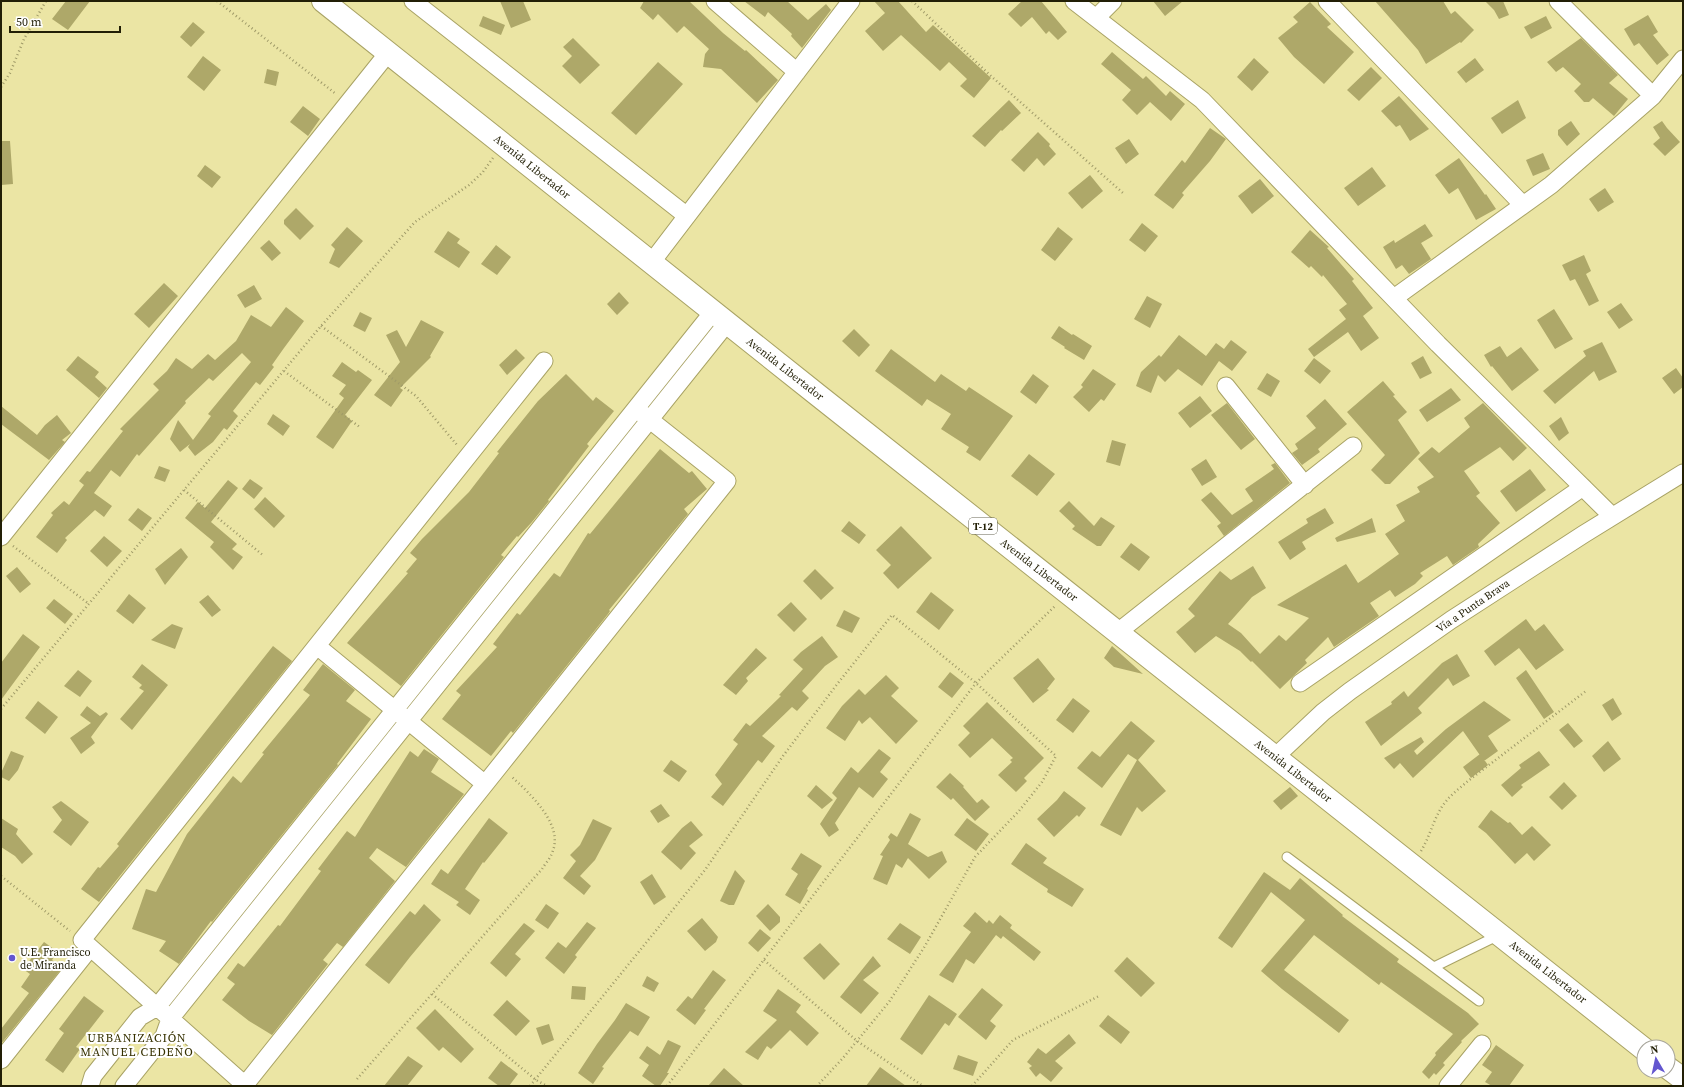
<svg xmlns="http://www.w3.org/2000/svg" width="1684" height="1087" viewBox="0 0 1684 1087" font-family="'Source Serif 4',serif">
<rect width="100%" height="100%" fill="#ebe5a4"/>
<path fill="#aea869" d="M66 1H90L68 30 52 19Z
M500 1H523L531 20 511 28Z
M644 1H689L723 33 745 51 746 50 778 80 757 103 721 69 703 67 705 54 709 49 684 26 677 33 658 14 653 20 640 8Z
M744 1H787L808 20 826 4 831 10 802 48 791 36 792 34 768 12 765 17Z
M874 1H898L926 32 933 25 991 78 974 98 960 86 967 79 949 62 940 71 901 35 883 51 865 31 885 13Z
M1022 1H1041L1067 32 1058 40 1049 31 1046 34 1032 17 1021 27 1008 14Z
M1153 1H1183L1165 16Z
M1375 1H1443L1451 14 1455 11 1474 30 1461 43 1460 42 1426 64 1418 50Z
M1485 1H1503L1509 15 1499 19 1494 10Z
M1310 2 1331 24 1327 27 1354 52 1324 84 1294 57 1278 38 1298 22 1293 17Z
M1648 15 1658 32 1653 35 1669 55 1657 65 1639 43 1634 46 1624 29Z
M483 16 505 25 501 35 479 26Z
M1546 16 1552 28 1531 39 1524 27Z
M193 22 205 32 191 47 180 37Z
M573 38 600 65 580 84 562 66 572 56 563 47Z
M1581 38 1618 75 1609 83 1628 99 1614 116 1593 98 1589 102H1584L1574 91 1581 84 1563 67 1556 72 1547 62Z
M1112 52 1143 79 1146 76 1166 96 1170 91 1185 104 1171 121 1150 102 1137 115 1122 100 1131 90 1101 64Z
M203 56 221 70 204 91 187 77Z
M1254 58 1269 72 1252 91 1237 77Z
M1475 58 1484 70 1466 83 1457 72Z
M658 62 683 84 636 135 611 113Z
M1371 67 1382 78 1359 101 1347 90Z
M267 69 279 72 276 86 264 83Z
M1399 96 1429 129 1410 141 1400 125 1396 127 1381 111Z
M1009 100 1021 113 1002 131 1001 130 985 147 972 136Z
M1518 100 1526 118 1502 134 1491 118Z
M303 106 320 119 308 136 290 122Z
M1571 121 1580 134 1567 146 1558 135V130Z
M1662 121 1667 128 1680 142 1665 156 1653 144 1660 138 1653 127Z
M1210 128 1226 139 1210 161 1182 193 1184 195 1173 209 1154 195 1182 160 1185 163Z
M1038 132 1050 144 1049 146 1056 154 1044 166 1037 158 1024 172 1011 160Z
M1129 139 1139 154 1126 164 1115 148Z
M1 141H10L13 184 1 185Z
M1543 153 1550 169 1533 176 1526 160Z
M1459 158 1485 195 1486 194 1496 209 1476 220 1458 188 1449 194 1435 175Z
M205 165 221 177 212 188 197 176Z
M1372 167 1386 186 1358 206 1344 188Z
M1090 175 1103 191 1082 209 1068 193Z
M1260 179 1274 196 1252 214 1238 196Z
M1605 188 1614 202 1598 212 1589 199Z
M296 208 314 226 300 240 284 224V220Z
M1142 223 1158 236 1145 252 1129 240Z
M1425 224 1433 236 1421 243 1431 259 1409 274 1402 265 1396 269 1383 247 1394 240 1395 243Z
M347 227 363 241 339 268 329 263 335 249 331 245Z
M1058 227 1073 239 1055 261 1041 250Z
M1310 230 1329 247 1327 248 1354 279 1352 281 1373 308 1363 316 1379 338 1361 351 1348 332 1314 357 1308 349 1346 319 1339 310 1347 304 1323 275 1322 277 1311 266 1309 268 1291 252Z
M448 231 460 239 457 243 470 252 459 268 434 252Z
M269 240 281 253 272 261 260 248Z
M496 245 511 257 497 275 481 264Z
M1584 255 1591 271 1586 274 1599 301 1589 306 1575 279 1570 281 1562 265Z
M164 283 178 296 149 328 134 314Z
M254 285 262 299 245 308 237 295Z
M619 292 629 303 617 315 607 304Z
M1147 296 1162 304 1150 328 1134 319Z
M1621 303 1633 320 1619 329 1607 312Z
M286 307 304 321 284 348 272 365 274 367 260 385 256 382 233 411 238 416 227 430 224 428 213 442 195 456 188 447 190 444 180 452 170 439 178 420 193 440 211 416 208 414 251 362 242 353 213 381 209 378 185 401 186 403 139 456 137 454 120 477 111 470 94 493 112 506 104 517 95 510 65 538 67 540 57 553 36 537 53 515 51 513 64 501 69 505 84 485 79 481 87 471 90 472 123 431 120 429 159 390 153 384 167 371 176 358 192 369 208 354 215 360 236 341 251 315 271 327Z
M1554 309 1573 339 1555 349 1537 320Z
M360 312 372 318 365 332 353 326Z
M421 320 444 332 430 356 431 357 400 388 403 390 391 407 374 395 400 362 386 335 397 330 406 347Z
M1059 326 1072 335 1073 334 1092 346 1084 360 1064 348 1065 347 1051 338Z
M854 329 870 345 859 357 842 341Z
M1179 335 1206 356 1216 343 1224 349 1231 340 1247 352 1232 371 1219 361 1202 386 1178 369 1165 382 1158 375 1151 393 1136 386 1141 372 1159 355 1161 357Z
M1602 342 1617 372 1599 381 1594 371 1555 404 1543 391 1586 356 1583 351Z
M1500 346 1507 357 1521 347 1539 370 1512 391 1492 366 1491 367 1484 355Z
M516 349 525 358 507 375 499 365Z
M891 349 935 382 941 374 966 391 969 387 1013 416 980 461 966 452 969 447 941 429 951 414 927 399 922 406 875 371Z
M78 356 99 372 95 377 107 388 99 398 66 370Z
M1423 356 1432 373 1420 379 1411 363Z
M1314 358 1331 371 1320 384 1304 371Z
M342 362 356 372 358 370 372 380 345 415 352 421 333 449 316 437 344 398 339 394 346 385 332 376Z
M1676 368 1683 378V387L1674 394 1662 378Z
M1093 369 1116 384 1104 401 1101 399 1089 412 1073 397 1083 387 1081 385Z
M1267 373 1280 381 1271 397 1257 389Z
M566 374 593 401 596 397 614 411 587 444 589 446 548 500 549 501 532 522 518 537 517 536 501 555 504 557 401 686 347 643 408 573 406 572 417 559 410 553 422 539 469 492 499 453 497 452 538 401Z
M1033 374 1049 386 1036 404 1020 392Z
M1383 381 1395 395 1393 396 1407 412 1398 420 1420 453 1390 484H1385L1371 470 1385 455 1347 412Z
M1451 388 1461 400 1427 422 1419 410Z
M1200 396 1212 411 1190 428 1178 413Z
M1325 399 1347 424 1318 449 1320 452 1302 465 1292 453 1298 449 1295 444 1316 428 1306 416Z
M1227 403 1255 439 1241 450 1211 415Z
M1483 403 1527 448 1513 461 1500 447 1464 471 1480 493 1476 496 1500 523 1478 544 1479 547 1453 565 1447 556 1420 573 1423 576 1415 584 1395 597 1390 590 1370 603 1379 616 1334 647 1328 637 1305 660 1307 663 1280 689 1252 661 1251 662 1240 651 1216 636 1195 653 1176 632 1195 616 1188 609 1220 571 1231 580 1253 566 1266 588 1252 597 1228 624 1241 633 1260 654 1279 635 1286 641 1309 618 1277 605 1346 564 1358 583 1367 577 1368 579 1367 577 1399 554 1385 534 1405 521 1396 505 1420 492 1417 487 1434 477 1418 459 1432 447 1439 453 1470 427 1464 418Z
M1 406 37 435 45 425 57 415 71 433 62 440 65 442 49 460 1 424Z
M273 414 290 426 283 436 267 424Z
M1561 417 1569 433 1559 441 1549 426Z
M1112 440 1126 444 1120 466 1106 462Z
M660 449 689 473 692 471 707 489 684 509 688 514 609 610 610 611 608 614 513 733 511 731 491 756 442 719 461 695 456 691 497 647 493 644 517 613 520 615 554 573 560 577 588 533 590 534Z
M1029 454 1055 474 1037 496 1011 476Z
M1206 459 1217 477 1202 486 1191 469Z
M1275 463 1290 483 1224 536 1217 526 1221 523 1201 500 1211 492 1232 515 1253 501 1245 489 1274 469 1271 465Z
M159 466 170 470 165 482 154 478Z
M1530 469 1546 490 1516 512 1500 491Z
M250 479 263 488 254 499 242 489Z
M228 480 238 488 211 522 237 544 232 549 243 557 233 570 210 547 214 542 185 518 198 502 205 508Z
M265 497 285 516 274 528 254 509Z
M1069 501 1094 526 1101 517 1115 526 1101 546H1097L1072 529 1075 526 1059 511Z
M138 508 152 518 142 531 128 520Z
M1325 508 1334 523 1302 542 1306 549 1290 560 1278 542 1308 523 1306 519Z
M1372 518 1376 532 1337 542 1335 538Z
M849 521 866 535 859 544 841 531Z
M901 526 932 558 898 589 883 573 891 565 876 550Z
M104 536 122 551 107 567 90 551Z
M1131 543 1150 557 1139 571 1120 557Z
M181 548 188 557 165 585 155 569Z
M17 567 31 584 20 593 6 576Z
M815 569 834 588 821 600 803 581Z
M931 592 954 610 939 630 916 612Z
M129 594 146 608 133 624 116 611Z
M208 595 221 610 212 617 199 602Z
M54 599 73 614 65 624 46 608Z
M791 602 807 619 794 632 777 615Z
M844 610 860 618 852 633 836 626Z
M1526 619 1535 631 1544 624 1564 650 1536 670 1519 648 1495 666 1484 651Z
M172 624 183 628 175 649 151 640Z
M23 634 40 647 1 700V663Z
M822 636 838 657 825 666 802 691 809 698 797 711 792 707 762 736 775 746 762 763 758 760 723 806 711 797 722 784 715 775 738 744 733 740 746 723 750 726 781 696 779 695 803 669 793 660 801 652Z
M273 646 292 661 99 902 81 889 98 867 100 868 119 846 117 844Z
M1112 646 1143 674 1114 667 1104 658Z
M756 648 767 658 746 678 748 681 736 695 723 685Z
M1457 654 1470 676 1453 686 1448 678 1418 708 1422 713 1381 746 1365 722 1392 704 1391 702 1404 691 1408 697 1442 663Z
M1038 658 1055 679 1047 689 1049 690 1033 703 1013 678Z
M142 664 168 685 132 730 120 719 144 691 139 688 142 685 132 677Z
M323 664 355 690 346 701 371 719 337 764 338 765 212 922 211 921 179 964 159 951 166 941 132 929 146 889 156 892 187 834 233 776 241 783 264 754 262 753 310 695 303 690Z
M78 670 92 681 80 697 64 686Z
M1526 670 1554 712 1544 719 1516 678Z
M950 672 964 683 952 698 938 687Z
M886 675 899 688 891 696 918 721 896 744 870 717 862 724 859 720 845 741 826 728 842 706 859 689 865 695Z
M1073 698 1090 711 1073 733 1056 720Z
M1613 698 1622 714 1612 721 1602 705Z
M38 701 58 717 45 734 25 718Z
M1484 701 1511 720 1488 736 1498 751 1484 761 1463 731 1413 778 1400 763 1394 769 1384 758 1421 737 1424 742 1414 751 1417 755 1446 729Z
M987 702 1044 758 1024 778 1027 781 1016 792 998 775 1012 762 1010 760 1013 758 992 738 970 758 958 745 970 733 963 726Z
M87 706 100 716 106 712 108 714 91 737 95 743 81 754 70 738 91 723 80 715Z
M1131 721 1155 741 1138 760 1166 791 1142 812 1137 807 1121 836 1100 825 1137 760 1128 754 1102 788 1077 768 1092 751 1100 757Z
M1568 723 1583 741 1574 748 1559 730Z
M1608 741 1621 759 1604 772 1592 756Z
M424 749 439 759 431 772 464 794 406 867 377 848 369 858 395 881 343 947 337 943 323 960 328 964 272 1035 249 1021 222 1000 235 984 227 978 238 963 244 967 278 925 280 926 321 871 318 869 347 831 355 837 410 751 418 757Z
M879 749 891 758 880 772 888 779 873 798 859 787 835 823 839 830 829 837 820 824 837 798 832 793 851 767 858 773Z
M11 751 24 756 18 770 9 781 1 777V773Z
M1539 751 1550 765 1521 785 1523 787 1512 797 1501 785 1521 768 1519 765Z
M1480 754 1488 765 1471 778 1463 767Z
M671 760 687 771 679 782 663 771Z
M950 773 964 786 963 787 977 803 982 799 990 807 975 821 953 798 951 800 936 787Z
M1564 782 1577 796 1562 810 1549 797Z
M816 785 833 800 822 809 807 796Z
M1290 787 1298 796 1281 810 1273 801Z
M1064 791 1086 808 1079 817 1077 815 1054 837 1037 819 1057 800Z
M61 801 89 822 71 846 53 832 62 820 52 807Z
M661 804 670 816 658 823 650 811Z
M1491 810 1508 823 1510 822 1522 835 1532 826 1551 845 1534 861 1527 853 1515 864 1486 833 1478 827Z
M910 813 921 819 908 844 928 857 942 851 947 862 929 879 908 858 902 868 896 864 887 885 873 879 883 856 880 855 890 840 888 837 891 833 897 837Z
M1 818 18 829 16 834 33 854 22 864 15 856 1 847Z
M489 818 508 833 484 863 483 862 465 889 480 900 470 915 456 905 459 902 431 884 441 869 448 874Z
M967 818 989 834 976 851 954 835Z
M593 819 612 828 595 860 580 876 591 886 584 895 563 878 576 861 570 855 580 845Z
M691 821 703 835 689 846 696 853 681 870 661 852 682 828Z
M1026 843 1047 858 1043 863 1084 889 1072 907 1047 892 1048 889 1011 864Z
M801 853 822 866 807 889 808 890 800 904 785 895 798 874 791 869Z
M735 870 745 881 734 905H729L720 901Z
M1264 872 1290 890 1300 878 1343 915 1342 916 1399 959 1397 962 1468 1013 1479 1024 1461 1041 1462 1042 1443 1063 1445 1065 1436 1075 1434 1073 1429 1079 1422 1072 1436 1055 1435 1053 1453 1034 1381 982 1379 985 1314 935 1284 970 1349 1020 1339 1033 1282 989 1261 971 1305 920 1271 892 1232 948 1218 938Z
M652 874 666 897 654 905 640 882Z
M424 904 441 920 410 957 389 984 365 965 410 911 415 915Z
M546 904 559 913 548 929 535 920Z
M768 904 780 917V922L770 931 756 916Z
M975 912 987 923 989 920 993 924 1000 915 1012 925 1010 928 1041 952 1034 961 1003 936 1001 939 996 935 974 964 966 959 953 983 939 975 971 932 963 926Z
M702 918 718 937 716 942 705 951 687 931Z
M587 922 596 928 575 955 577 957 564 974 545 958 558 942 566 948Z
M524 923 535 931 515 954 521 959 506 977 490 963Z
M900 923 921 937 910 954 887 939Z
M760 929 771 938 758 952 748 943Z
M44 942 58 952 52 960 62 968 1 1044V1029L29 993 21 987 30 974 23 969Z
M820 943 840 964 824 980 803 958Z
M873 956 881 966 863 980 879 993 861 1014 840 997Z
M1127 957 1155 983 1141 997 1114 971Z
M713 970 726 980 704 1009 706 1010 695 1025 676 1010 688 996 692 999Z
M647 976 659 983 654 992 642 986Z
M572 986 586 987 585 1000 571 999Z
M982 988 1003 1005 990 1021 996 1026 986 1040 958 1017Z
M778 989 801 1005 796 1012 819 1033 807 1046 790 1030 771 1049 767 1046 758 1060 745 1052 777 1020 763 1011Z
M929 995 957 1014 949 1026 945 1023 922 1055 900 1039Z
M84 996 104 1011 76 1047 80 1049 63 1073 45 1060 64 1033 59 1029Z
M507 1000 530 1021 516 1036 493 1015Z
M626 1003 650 1017 638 1036 630 1031 602 1067 604 1068 593 1084 578 1073 597 1044 615 1020Z
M435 1009 474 1049 461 1063 443 1047 439 1051 416 1028Z
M1108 1015 1130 1032 1121 1044 1099 1026Z
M549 1024 554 1040 542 1045 536 1028Z
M1069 1034 1076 1043 1055 1061 1063 1068 1051 1082 1040 1073 1036 1077 1029 1068 1032 1066 1027 1062 1038 1048 1046 1054Z
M668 1040 681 1046 667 1073H669L660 1086H656L642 1076 649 1065 639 1058 647 1046 660 1055Z
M1496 1045 1524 1065 1509 1086H1492L1485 1082 1492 1072 1482 1065Z
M958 1055 978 1062 973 1076 953 1069Z
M408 1056 423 1066 407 1086H384Z
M501 1061 518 1074 509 1086H499L488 1078Z
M880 1067 906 1086H866Z
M724 1068 744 1086H708Z"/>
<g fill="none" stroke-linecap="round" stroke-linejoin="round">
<g stroke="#a9a365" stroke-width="11">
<path id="lane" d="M1287 857 1479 1001
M1434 967 1499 935"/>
</g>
<g stroke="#a9a365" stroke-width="19">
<path id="street" d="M413 1 687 216
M715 1 797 72
M1074 1 1202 100 1438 344 1612 516
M1327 1 1523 205
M1558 1 1653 96
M1096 18 1113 1
M651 263 851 1
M1394 298 1551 185 1653 96 1683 59
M1226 386 1305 485
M1 537 388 53
M1118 632 1353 446
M317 646 485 784
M1300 683 1583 487
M1275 757 1323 712 1350 691 1451 620 1584 534 1683 473
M1 1060 90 948
M245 1085 82 940 544 361
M90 1086 93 1076 140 1017 157 1007 713 312
M124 1086 164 1036 170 1019 727 323
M244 1086 727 481 640 412
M1448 1086 1482 1044"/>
</g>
<g stroke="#a9a365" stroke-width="24">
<path id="highway" d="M323 1 819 396 1644 1049
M1668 1068 1683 1079"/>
</g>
<path stroke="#9f9a68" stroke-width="2.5" stroke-dasharray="1 3" stroke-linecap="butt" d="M217 1 336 94
M912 1 992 77 1123 193
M1 87 10 73 24 39 46 1
M321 326 416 396 457 445
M284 371 361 428
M184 490 264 556
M13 546 89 604
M1 709 321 326 415 222 469 185 483 172 493 158
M1421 851C1431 835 1434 815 1447 800 1453 793 1461 787 1468 781L1586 691
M1 876 70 931
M764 960 857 1041 923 1086
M432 994 536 1080 547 1086
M357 1079 542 869C545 864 550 859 552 853 565 825 529 793 511 776
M530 1086 705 870 783 756 838 683 892 615 976 683 1056 756 1042 782 1019 811 975 857 925 946 889 1002 843 1058 817 1086
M667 1086 976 683 1056 605
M972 1086 1013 1040 1099 996"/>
<use href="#lane" stroke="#fff" stroke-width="9"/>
<use href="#street" stroke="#fff" stroke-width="17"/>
<use href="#highway" stroke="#fff" stroke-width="22"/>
</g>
<circle fill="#6356cf" stroke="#fff" stroke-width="1.5" cx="12" cy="958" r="4"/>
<g text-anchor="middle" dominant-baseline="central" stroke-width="4" stroke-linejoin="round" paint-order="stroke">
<rect fill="#fff" stroke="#646251" stroke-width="1" x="969" y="518" width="28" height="16" rx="3"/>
<g font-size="10" font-weight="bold" fill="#221f06">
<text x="983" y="526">T-12</text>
</g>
<g font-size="11" fill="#221f06" stroke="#fff">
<text transform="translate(532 167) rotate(39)">Avenida Libertador</text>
<text transform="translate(785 369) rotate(38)">Avenida Libertador</text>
<text transform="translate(1039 570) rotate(38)">Avenida Libertador</text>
<text transform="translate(1473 606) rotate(-34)">Vía a Punta Brava</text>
<text transform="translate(1293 771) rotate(38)">Avenida Libertador</text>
<text transform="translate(1548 972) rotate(38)">Avenida Libertador</text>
</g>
<g font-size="11" fill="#221f06" stroke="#fff" text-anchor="start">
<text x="20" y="952">U.E. Francisco<tspan x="20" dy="13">de Miranda</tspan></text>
</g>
<g font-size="12" letter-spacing="1" fill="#363100" stroke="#fff">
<text x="137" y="1038">URBANIZACIÓN<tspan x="137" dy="14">MANUEL CEDEÑO</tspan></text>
</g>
</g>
<rect width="1684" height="1087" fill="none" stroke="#221f06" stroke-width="4"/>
<g transform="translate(1656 1059) rotate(351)"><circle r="19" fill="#ffffff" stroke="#a7a59b"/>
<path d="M0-3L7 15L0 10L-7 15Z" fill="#6356cf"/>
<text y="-6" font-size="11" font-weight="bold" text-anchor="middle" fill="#221f06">N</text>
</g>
<path d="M10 26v6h110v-6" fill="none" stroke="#221f06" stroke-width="2"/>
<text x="16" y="26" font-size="12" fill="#221f06" stroke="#ffffff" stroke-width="3" paint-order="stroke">50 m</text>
</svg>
